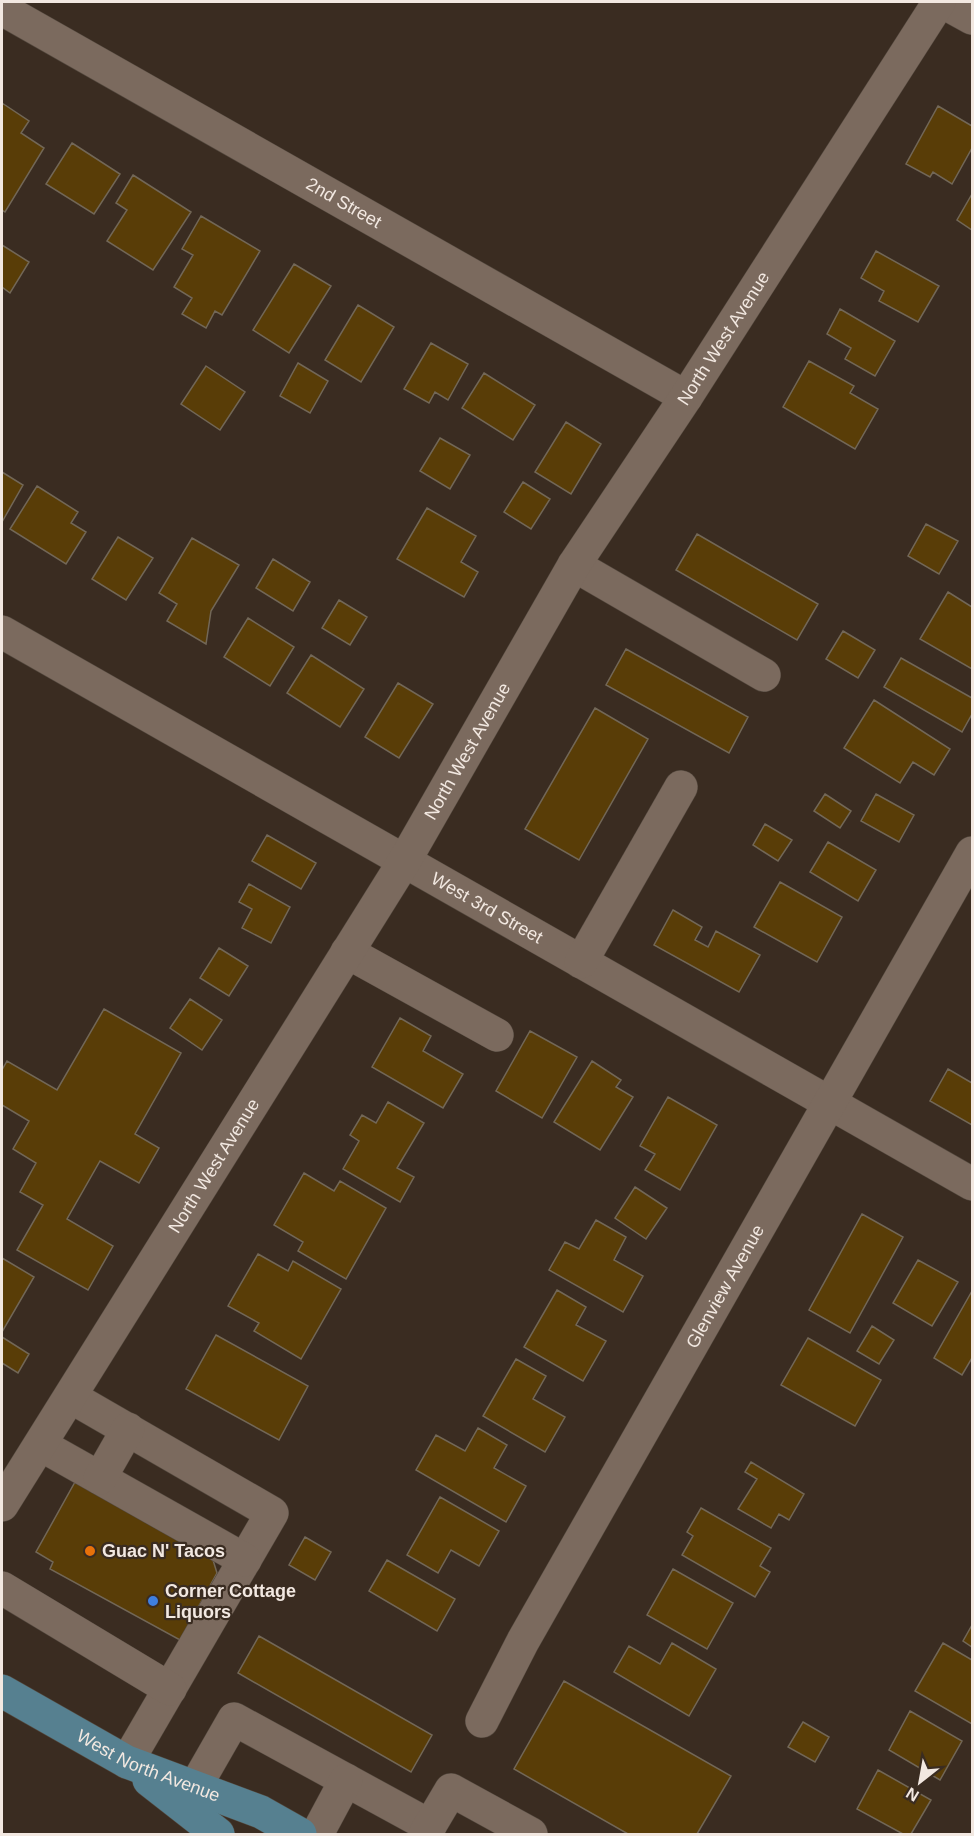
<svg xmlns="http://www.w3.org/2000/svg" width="974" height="1836" viewBox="0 0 974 1836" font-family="Arial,sans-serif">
<rect width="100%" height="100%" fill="#3a2c21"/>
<path fill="#593d07" stroke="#726757" stroke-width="1.5" d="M2 103 29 121 21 133 44 148 5 212 2 210Z
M938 106 972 126V148L952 184 933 172 930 177 906 164Z
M72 143 120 174 94 214 46 184Z
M133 175 191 212 153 270 107 241 127 210 116 203Z
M972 194V230L957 220Z
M201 216 260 251 222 315 215 311 206 328 182 314 192 298 174 287 193 255 182 249Z
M2 245 29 262 10 293 2 287Z
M876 251 939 286 918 322 879 301 884 291 861 278Z
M294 264 331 286 289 353 253 330Z
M358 305 394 327 361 382 325 360Z
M840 309 895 341 875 376 845 359 851 348 827 334Z
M431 343 468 364 448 400 435 392 429 403 404 389Z
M809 361 854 386 850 393 878 409 855 449 783 407Z
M298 363 328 381 310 413 280 396Z
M206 366 245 392 220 430 181 404Z
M484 373 535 405 513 440 462 408Z
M566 422 601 444 571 494 535 472Z
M440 438 470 455 450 489 420 471Z
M2 472 23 485 2 522Z
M523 482 550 499 531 529 504 512Z
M37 486 78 512 71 523 86 532 66 564 10 529Z
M427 508 476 536 461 562 478 572 464 597 397 559Z
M926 524 958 541 939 574 908 556Z
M697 534 818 604 797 640 676 570Z
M118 537 153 558 126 600 92 579Z
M192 538 239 565 211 611 206 644 167 621 177 604 159 593Z
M273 559 310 582 293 611 256 588Z
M948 592 972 607V669L920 639Z
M339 600 367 617 350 645 322 628Z
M248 618 294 647 270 686 224 657Z
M843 631 875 650 858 678 826 659Z
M626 649 748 717 729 753 606 685Z
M311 655 364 689 340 727 287 693Z
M901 658 972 698V714L962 732 884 687Z
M398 683 433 704 399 758 365 737Z
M874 700 950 749 934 775 913 762 900 783 844 748Z
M595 708 648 739 579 860 525 829Z
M825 794 851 811 840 828 814 811Z
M876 794 914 815 899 842 861 821Z
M765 824 792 840 778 861 753 845Z
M267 835 316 863 301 889 252 861Z
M828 842 876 870 858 901 810 872Z
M780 882 842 917 817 962 754 927Z
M249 884 290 907 271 943 242 928 252 909 239 902Z
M673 910 702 927 695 940 708 947 716 931 760 955 739 992 654 945Z
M219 948 248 966 229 996 200 978Z
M190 999 222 1020 202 1050 170 1028Z
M104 1009 181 1053 135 1134 159 1148 139 1183 100 1161 67 1219 113 1246 88 1290 17 1250 43 1205 20 1192 36 1163 13 1149 29 1121 2 1105V1070L7 1061 57 1090Z
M400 1018 431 1036 423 1051 463 1074 443 1108 372 1067Z
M530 1031 577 1057 542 1118 496 1091Z
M592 1061 621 1080 616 1087 633 1097 600 1150 554 1122Z
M948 1069 972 1083V1125L930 1101Z
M668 1097 717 1125 680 1190 645 1170 655 1154 640 1146Z
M388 1102 424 1123 397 1168 414 1177 400 1202 343 1169 359 1141 350 1135 362 1115 376 1123Z
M304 1173 334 1191 340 1181 386 1208 346 1279 298 1251 303 1242 274 1225Z
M635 1187 667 1208 646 1239 615 1218Z
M862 1214 903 1237 850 1333 809 1310Z
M596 1220 626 1237 614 1260 643 1276 623 1312 549 1270 565 1242 579 1249Z
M258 1254 288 1271 293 1261 341 1289 301 1359 254 1331 259 1323 228 1306Z
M2 1258 34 1277 2 1332Z
M918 1260 958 1282 932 1326 893 1303Z
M557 1290 586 1307 576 1325 606 1341 583 1381 524 1347Z
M972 1291V1358L962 1375 934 1358Z
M872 1326 894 1340 879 1364 857 1351Z
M216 1335 308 1386 279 1440 186 1389Z
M2 1337 29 1354 18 1373 2 1363Z
M808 1338 881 1380 855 1426 781 1385Z
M516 1359 546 1376 533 1399 565 1417 545 1452 483 1416Z
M478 1428 507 1445 494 1468 526 1486 506 1522 416 1470 436 1435 465 1451Z
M751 1462 804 1494 789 1520 779 1514 771 1528 738 1509 757 1479 745 1472Z
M75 1482 213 1560 217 1573 180 1640 50 1569 53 1562 36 1552Z
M440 1497 499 1531 479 1566 451 1550 438 1573 407 1555Z
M701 1508 771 1548 760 1566 770 1572 755 1597 682 1555 693 1536 687 1532Z
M305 1537 331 1552 315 1580 289 1565Z
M387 1560 455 1599 437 1631 369 1591Z
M673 1569 733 1603 707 1649 647 1615Z
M972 1625V1647L963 1641Z
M259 1636 432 1735 411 1772 238 1673Z
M672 1643 716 1669 689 1716 614 1672 629 1646 660 1664Z
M943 1643 972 1660V1724L915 1691Z
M564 1681 731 1776 697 1834H628L514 1769Z
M910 1711 962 1741 940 1780 889 1750Z
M803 1722 829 1737 815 1762 788 1747Z
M878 1770 931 1800 911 1834H903L857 1809Z"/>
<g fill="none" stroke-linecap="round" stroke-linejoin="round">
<g stroke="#53483e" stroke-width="34">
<g id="minor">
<path d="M943 2 972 18"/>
<path id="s1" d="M2 9 686 397"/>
<path d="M574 565 764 675"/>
<path id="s2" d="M2 632 972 1184"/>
<path d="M347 952 497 1035"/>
<path d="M581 962 681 787"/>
<path d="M71 1397 272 1513 127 1762"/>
<path d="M41 1445 245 1560"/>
<path d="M100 1478 128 1429"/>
<path id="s3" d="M2 1505 405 860 574 565 686 397 939 2"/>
<path d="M2 1588 170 1689"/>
<path id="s4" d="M482 1721 523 1641 972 853"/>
<path d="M195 1787 234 1719 430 1826"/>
<path d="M317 1834 346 1780"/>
<path d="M425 1834 451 1790 531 1834"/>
</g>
</g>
<g stroke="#53483e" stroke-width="34">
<g id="major">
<path id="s5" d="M2 1691 127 1762 261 1812 300 1834"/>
<path d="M149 1780 218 1834"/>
</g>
</g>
<use href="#minor" stroke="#7b6a5e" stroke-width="33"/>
<use href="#major" stroke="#568090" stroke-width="33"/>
</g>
<circle fill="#e8710a" stroke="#3a2c21" stroke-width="2" cx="90" cy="1551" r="6"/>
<circle fill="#3f7fe0" stroke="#3a2c21" stroke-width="2" cx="153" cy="1601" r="6"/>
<g text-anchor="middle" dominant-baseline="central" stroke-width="4.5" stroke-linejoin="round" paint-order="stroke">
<g font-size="18" fill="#f2e8e1" stroke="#3a2c21">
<text stroke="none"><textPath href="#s1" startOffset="393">2nd Street</textPath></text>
<text stroke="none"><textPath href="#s3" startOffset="1372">North West Avenue</textPath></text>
<text stroke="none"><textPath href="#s3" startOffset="886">North West Avenue</textPath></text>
<text stroke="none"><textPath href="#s2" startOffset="558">West 3rd Street</textPath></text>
<text stroke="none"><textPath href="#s3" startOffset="400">North West Avenue</textPath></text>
<text stroke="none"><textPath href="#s4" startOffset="498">Glenview Avenue</textPath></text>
<text stroke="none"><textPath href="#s5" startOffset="165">West North Avenue</textPath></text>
</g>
<g font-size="18" font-weight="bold" fill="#f2e8e1" stroke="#3a2c21" text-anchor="start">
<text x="102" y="1551">Guac N' Tacos</text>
<text x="165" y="1591">Corner Cottage<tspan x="165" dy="21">Liquors</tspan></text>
</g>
</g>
<rect width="974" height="1836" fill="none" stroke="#f2e8e1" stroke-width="6"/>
<g transform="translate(920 1782) rotate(211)" stroke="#3a2c21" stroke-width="4.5" paint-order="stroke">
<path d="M0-4.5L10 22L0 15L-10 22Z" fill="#f2e8e1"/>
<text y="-9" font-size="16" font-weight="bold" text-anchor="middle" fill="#f2e8e1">N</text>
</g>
</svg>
